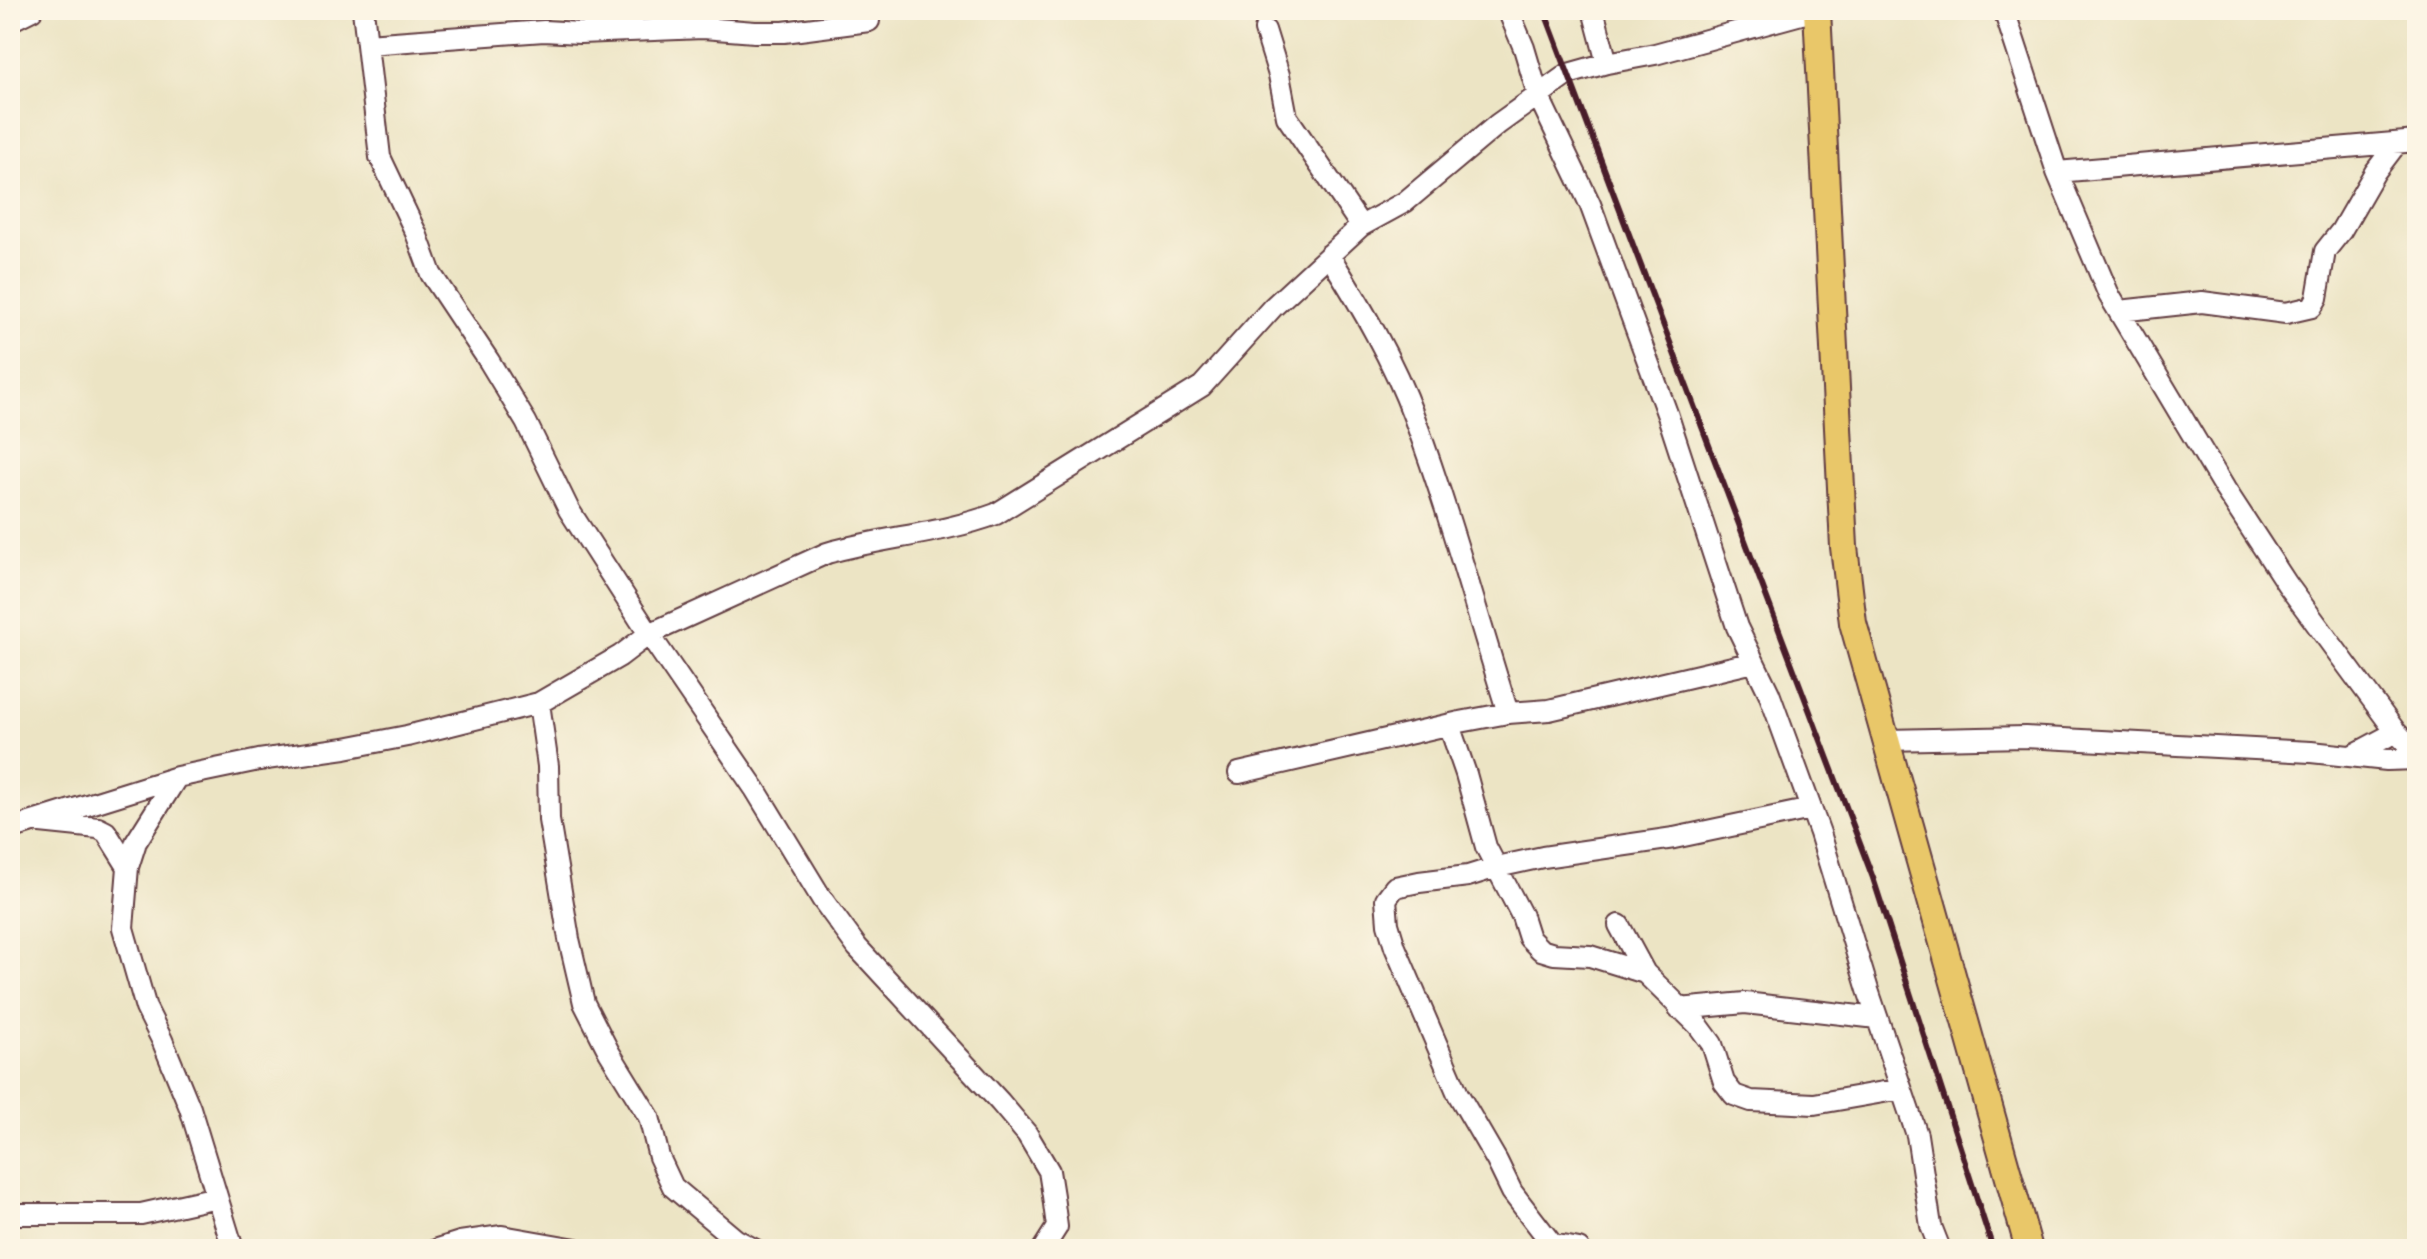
<svg xmlns="http://www.w3.org/2000/svg" width="2427" height="1259" viewBox="0 0 2427 1259" font-family="Delius,sans-serif">
<rect width="100%" height="100%" fill="#fcf5e5"/>
<filter id="ink" filterUnits="userSpaceOnUse"><feTurbulence type="fractalNoise" baseFrequency=".0125" numOctaves="2"/><feDisplacementMap in="SourceGraphic" scale="16" xChannelSelector="R" yChannelSelector="G"/><feConvolveMatrix kernelMatrix="1 2 1 2 8 2 1 2 1" color-interpolation-filters="sRGB"/></filter>
<filter id="wash" filterUnits="userSpaceOnUse"><feTurbulence type="fractalNoise" baseFrequency=".006" numOctaves="4" result="noise"/><feDisplacementMap in="SourceGraphic" scale="32" xChannelSelector="R" yChannelSelector="G"/><feGaussianBlur stdDeviation="1.8" result="paint"/><feColorMatrix in="noise" values="0 0 0 0 0 0 0 0 0 0 0 0 0 0 0 0 0 1.4 0 .05"/><feComposite in="paint" operator="in"/></filter>
<g filter="url(#wash)">
<rect width="100%" height="100%" fill="#ece4c4"/>
</g>
<g filter="url(#ink)">
<g fill="none" stroke-linecap="round" stroke-linejoin="round">
<g stroke="#623d42" stroke-width="24">
<path id="minor" d="M363 10 380 157 416 233 431 274 489 361 526 422 569 510 649 634 755 789 822 899 857 947 1000 1102 1027 1134 1049 1171 1053 1196 1057 1227 1043 1249
M1508 10 1524 48 1538 95 1590 204 1668 416 1737 627 1769 693 1820 833 1868 990 1917 1135 1931 1226 1940 1249
M1593 10 1607 63
M2004 10 2057 172 2109 295 2225 489 2287 584 2396 732 2417 754
M10 21 32 10
M1265 30 1279 75 1287 117 1361 226
M367 44 544 31 580 33 703 28 755 32H784L869 21
M2057 172 2417 141
M1329 255C1361 306 1393 360 1414 417 1450 514 1477 614 1508 713
M2119 311 2202 302 2286 313 2312 307 2317 298 2325 251 2341 231 2375 172 2397 143
M539 703 548 766 549 820 569 939 584 1003 609 1052 649 1117 659 1157 673 1187 735 1239 754 1249
M1449 725 1466 774 1486 847 1522 916 1529 938 1541 950 1554 954 1590 956 1645 973 1698 1025 1712 1044 1724 1082 1734 1095 1751 1101 1814 1104 1901 1089
M1886 740 2025 737 2311 752 2387 760 2417 759
M2351 756 2396 732
M1239 773 1460 722 1508 713 1549 710 1754 662
M177 777 136 842 128 867 123 928 146 1008 162 1040 190 1108 233 1249
M40 822 98 828 106 832 128 867
M10 829 177 777 259 760 345 748 407 736 539 703 620 656 649 634 827 553C883 537 942 534 996 514L1202 386 1273 307 1361 226 1405 202 1498 124 1568 74 1607 63 1655 54 1816 10
M1619 925 1645 973
M1679 1009 1745 1003 1877 1018
M10 1214H141L217 1197
M438 1249 460 1242 502 1236 576 1249
M1579 1249 1552 1244 1512 1192 1497 1161 1458 1094 1395 947 1388 924 1386 899 1395 887 1419 882 1468 876 1497 867 1543 857 1674 838 1811 809"/>
</g>
<g stroke="#623d42" stroke-width="30">
<path id="major" d="M1817 10 1844 547 1853 623 2029 1249"/>
</g>
<use href="#minor" stroke="#fff" stroke-width="20"/>
<use href="#major" stroke="#e9c769" stroke-width="26"/>
<path stroke="#4a1f2b" stroke-width="6" d="M1544 10 1873 878 1993 1249"/>
</g>
</g>
<rect width="2427" height="1259" fill="none" stroke="#fcf5e5" stroke-width="40"/>
</svg>
